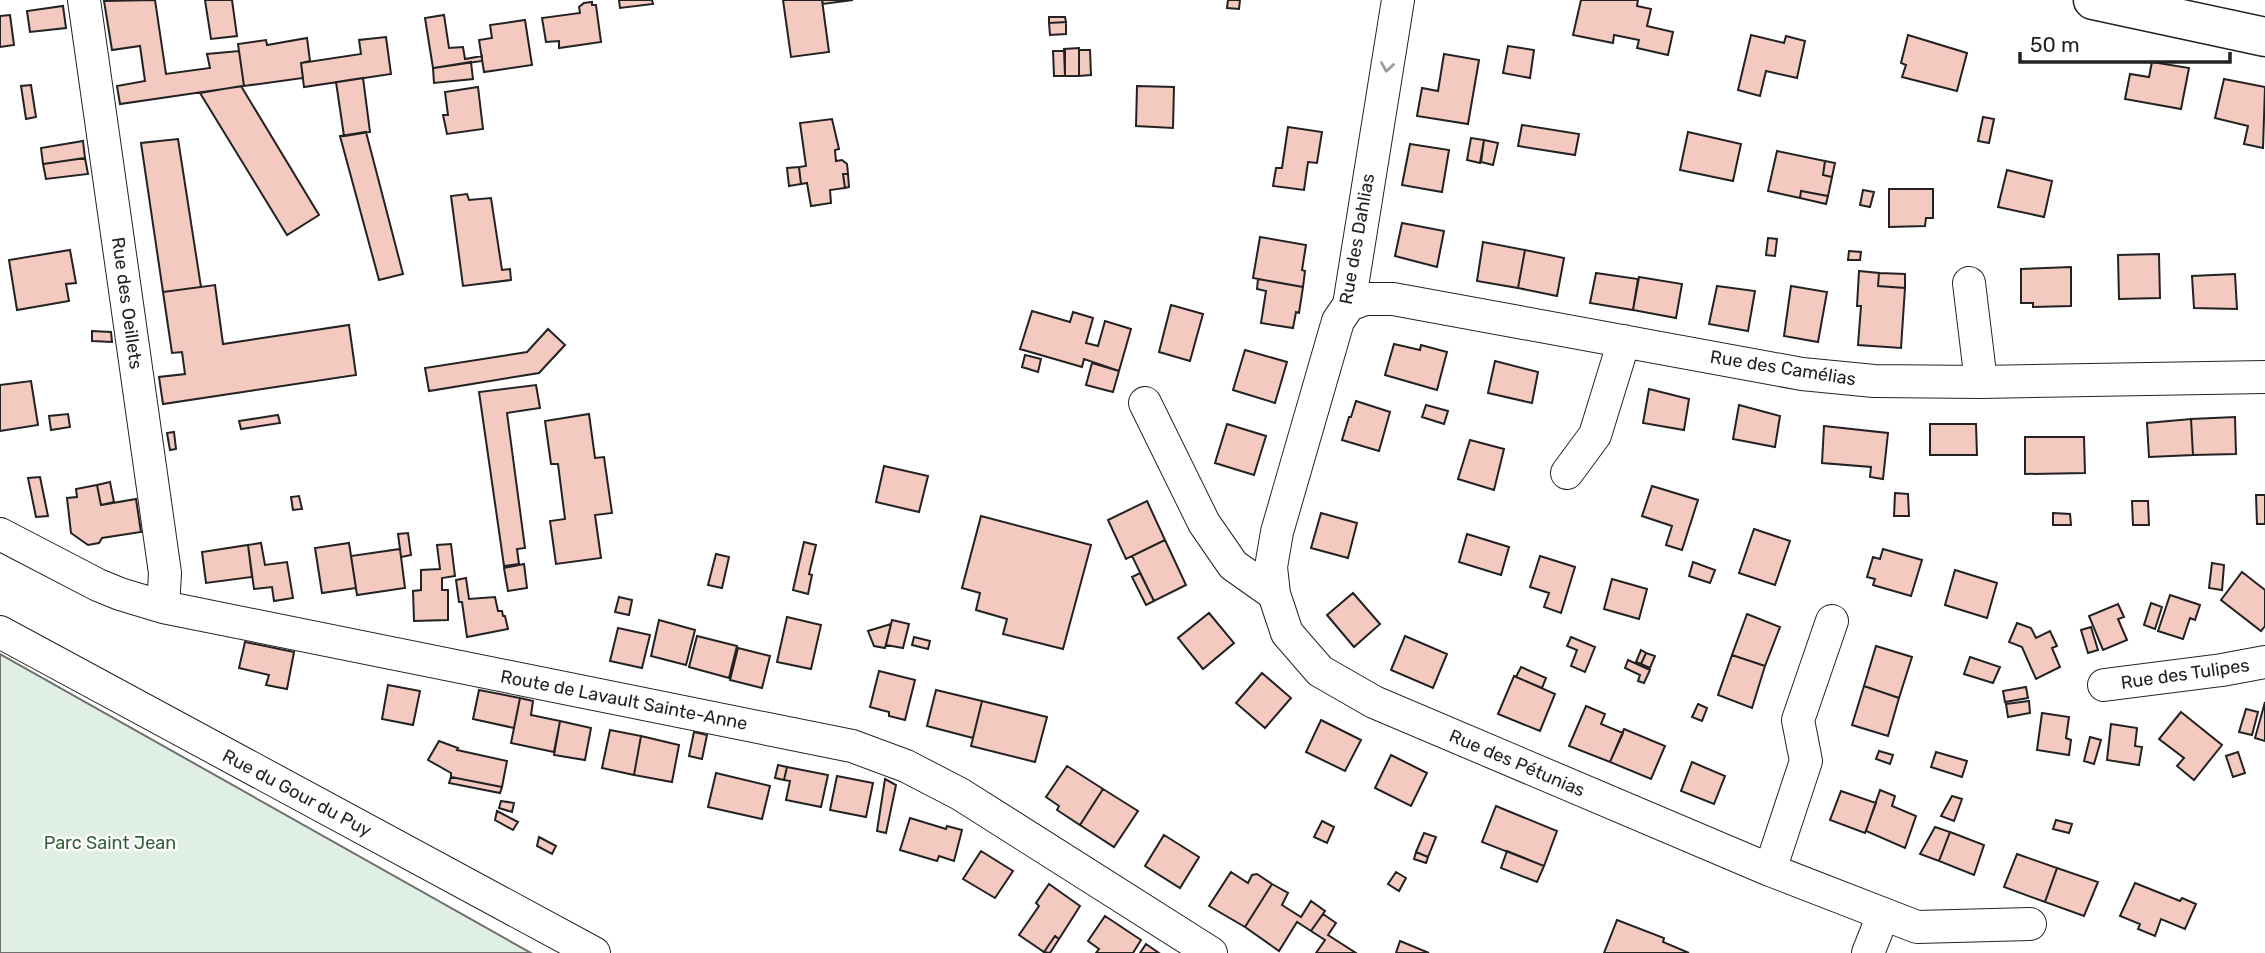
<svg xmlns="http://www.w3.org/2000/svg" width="2265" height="953" viewBox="0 0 2265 953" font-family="Rubik,sans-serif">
<rect width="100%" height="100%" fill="#fff"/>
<path fill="#e0efe3" stroke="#6f6f6f" stroke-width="2" d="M0 654 531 953H0Z"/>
<path fill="#f3c9c0" stroke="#222" stroke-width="2" d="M155 0 166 74 210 68 207 54 239 51 244 86 120 104 117 86 145 81 140 46 112 50 104 1Z
M205 0H232L237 36 211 39Z
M619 0H652L653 4 620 8Z
M783 0H822L829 52 791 57Z
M822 0H853L823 4Z
M1228 0H1240L1239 9 1227 8Z
M1581 0H1638L1637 6 1651 9 1647 26 1673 32 1668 55 1637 48 1639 40 1614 35 1613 43 1573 35Z
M592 2V5H596L601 42 559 48V41L546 42 542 18 580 13 579 7 584 3Z
M63 6 66 28 30 32 27 11Z
M10 15 14 45 0 47V16Z
M444 15 449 48 463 47 465 59 482 56V61L433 68 425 18Z
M1049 17H1065L1066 22 1049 23Z
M525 20 532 65 484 72 479 40 492 38 490 25Z
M1066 22V34L1050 35 1049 23Z
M1751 35 1784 43 1786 36 1805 41 1797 78 1766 71 1760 96 1738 90Z
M1908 35 1967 53 1957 91 1902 77 1906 65 1901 63Z
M386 37 391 74 304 87 301 63 361 54 359 40Z
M307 38 310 61 301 63 303 78 244 86 238 44 266 40 267 45Z
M1508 46 1534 50 1530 78 1503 73Z
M1079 48V76H1065L1064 49Z
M1079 50H1090L1091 75 1079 76Z
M1053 51H1065V76H1054Z
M1444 54 1479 60 1468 124 1417 116 1422 88 1438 91Z
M471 62 473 79 434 83 433 68Z
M2152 62 2189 68 2181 109 2125 99 2130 74 2149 77Z
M363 78 370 132 344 136 336 82Z
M2224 79 2265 87 2263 148 2244 144 2248 126 2215 118Z
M31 85 36 117 26 119 21 86Z
M241 86 319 215 287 235 200 93Z
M1137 86 1174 87 1173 128 1136 126Z
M478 87 483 129 447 134 443 115H448L445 92Z
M1983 117 1994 119 1989 143 1978 141Z
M832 119 839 149 835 150 836 161 842 160 847 164 848 174H843L845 188 830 190 831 203 811 206 807 183 801 184 799 167 806 166 800 123Z
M1522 125 1579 134 1575 155 1518 146Z
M1288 127 1322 132 1317 163 1308 162 1304 190 1273 186 1276 168H1282Z
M366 132 403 274 379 280 340 136Z
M1688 132 1741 144 1733 181 1680 170Z
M1471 138 1484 140 1480 163 1467 160Z
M178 139 201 287 163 292 141 143Z
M1484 140 1498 143 1493 165 1481 162Z
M83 141 85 158 43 164 41 148Z
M1410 144 1449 150 1442 192 1402 185Z
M1777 151 1825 161 1823 175 1832 177 1828 196 1801 191 1800 198 1768 191Z
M85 158 88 174 46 179 43 164Z
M1825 161 1835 163 1832 177 1823 175Z
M799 167 801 184 789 186 787 168Z
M2007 170 2052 181 2044 217 1998 207Z
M843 174H848L849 187 845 188Z
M1889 189H1933V218H1926L1925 226 1889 227Z
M1863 190 1874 192 1870 207 1860 205Z
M1801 191 1828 196 1826 204 1800 198Z
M467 194 469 200 491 198 502 270 510 269 511 280 463 286 451 196Z
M1402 223 1444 231 1437 267 1395 256Z
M1260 237 1306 245 1302 270 1305 271 1303 287 1253 278Z
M1768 238 1777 239 1775 256 1766 255Z
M1483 242 1525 250 1518 288 1477 281Z
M70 250 76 283 66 284 69 301 17 310 9 260Z
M1525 250 1564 258 1557 296 1518 288Z
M1849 251 1861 252 1860 260H1848Z
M2159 254 2160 298 2119 299 2118 255Z
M2071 267V306L2033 307V303H2021V269Z
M1859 271 1879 273 1878 286 1905 288 1901 348 1858 345 1861 306H1857Z
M1596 273 1638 279 1633 310 1590 303Z
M1879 273 1905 274V288L1878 286Z
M2235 274 2237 309 2194 308 2192 276Z
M1639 277 1682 284 1676 318 1633 310Z
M1258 279 1303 287 1299 313 1296 312 1293 328 1261 323 1266 291 1257 289Z
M215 285 223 344 349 325 356 375 163 404 159 377 185 374 182 352 172 353 163 292Z
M1717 286 1755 291 1748 331 1709 324Z
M1791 286 1827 292 1818 342 1784 336Z
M1171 305 1203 314 1190 361 1159 352Z
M1032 311 1070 322 1073 312 1093 318 1086 343 1098 346 1105 321 1131 329 1119 371 1084 359 1082 367 1020 349Z
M548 329 565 345 539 373 429 391 425 368 527 352Z
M92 331 111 332 112 342 92 341Z
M1394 344 1420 350 1421 345 1447 352 1437 390 1385 375Z
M1245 350 1287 362 1275 403 1233 390Z
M1025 355 1041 359 1038 372 1022 367Z
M1495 361 1538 372 1532 403 1488 393Z
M1092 363 1119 371 1113 392 1086 385Z
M31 381 38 425 0 431V385Z
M536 385 540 408 507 413 525 548 517 549 519 564 504 566 479 392Z
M1649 389 1689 399 1684 430 1643 423Z
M1356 401 1390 412 1379 451 1342 440 1349 417H1351Z
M1426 405 1448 411 1444 424 1422 417Z
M1739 405 1780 416 1775 447 1733 439Z
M68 414 70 427 51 430 49 416Z
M589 414 595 458 604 457 612 513 595 515 601 558 556 564 550 521 565 519 558 464H551L545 421Z
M278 415 280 423 241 429 239 421Z
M2235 417 2236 454 2193 455 2191 419Z
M2191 419 2193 455 2149 457 2147 423Z
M1227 424 1266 436 1254 475 1215 463Z
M1930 424H1976L1977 455H1930Z
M1824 426 1888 433 1883 479 1870 477 1871 467 1822 463Z
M174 432 176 449 170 450 167 433Z
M2025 437H2084L2085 473 2025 474Z
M1470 440 1504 449 1494 490 1458 479Z
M884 466 928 476 919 512 876 502Z
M40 477 48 516 36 517 28 478Z
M110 482 114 502 101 505 97 485Z
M97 485 101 505 136 499 141 532 102 538 99 543 88 545 71 533 67 498 77 497 76 489Z
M1652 486 1698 500 1682 550 1666 545 1672 526 1642 516Z
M1895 493 1908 494 1909 516H1894Z
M2256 495H2265V524H2257Z
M299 496 302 509 293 510 291 497Z
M1147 501 1165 540 1126 559 1108 520Z
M2132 501H2148L2149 525H2133Z
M1321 513 1357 523 1348 558 1311 548Z
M2053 513 2070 514 2071 525H2053Z
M981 516 1091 545 1063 649 1003 634 1007 619 976 610 980 593 962 588Z
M1754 529 1790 541 1775 585 1739 573Z
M408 533 411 555 401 557 398 534Z
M1467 534 1509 547 1501 575 1459 562Z
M1165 540 1186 585 1154 601 1132 556Z
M804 542 816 545 809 574 812 575 808 594 793 590Z
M261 543 265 565 287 562 293 598 274 601 272 587 254 589 248 545Z
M349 543 356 588 322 593 315 548Z
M451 544 455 576 442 578V590H448V620L414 621 413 591 421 590V570L440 569 437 545Z
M248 545 252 577 206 583 202 552Z
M400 549 405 588 357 595 351 556Z
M1883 549 1922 560 1911 596 1873 585 1875 579 1867 577 1873 557 1880 559Z
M716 554 729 557 722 588 708 585Z
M1540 556 1575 567 1561 613 1544 607 1549 593 1530 587Z
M1693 562 1715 570 1710 583 1689 576Z
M2212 563 2224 565 2222 590 2209 588Z
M524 564 527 588 508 591 504 568Z
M1955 570 1997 583 1987 618 1945 605Z
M2242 572 2265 590V626L2261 631 2221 600Z
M1140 573 1154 601 1146 605 1132 577Z
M466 578 469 599 495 597 498 611H502L503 616H505L508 629 467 637 462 602H459L456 580Z
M1612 579 1647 589 1639 619 1604 609Z
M1353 593 1380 624 1354 647 1327 615Z
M2170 595 2200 605 2195 620 2190 618 2183 639 2158 631Z
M619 597 632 600 629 615 615 612Z
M2151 603 2162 607 2155 629 2144 625Z
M2118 604 2124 617 2118 619 2127 640 2103 650 2089 616Z
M1209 613 1234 643 1203 669 1178 638Z
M1747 614 1780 627 1765 666 1732 655Z
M787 617 821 625 811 669 777 662Z
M659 620 695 630 686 665 651 656Z
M892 620 909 624 903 648 886 645Z
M2017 623 2031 628 2036 638 2050 631 2057 646 2052 648 2060 667 2036 679 2022 647 2009 642Z
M891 624 885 648 874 646 868 631Z
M2091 627 2098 650 2088 653 2081 630Z
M618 628 650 635 642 668 610 661Z
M697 636 737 646 729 678 689 667Z
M1405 636 1447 654 1433 688 1391 670Z
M914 637 930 641 928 649 912 645Z
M1571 637 1595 647 1585 672 1571 666 1577 650 1567 646Z
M245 642 294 652 287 689 266 685 269 675 239 668Z
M1876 646 1912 657 1899 698 1864 686Z
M738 648 770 656 762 688 730 680Z
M1641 650 1646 653 1641 664 1636 662Z
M1646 653 1655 656 1650 668 1641 664Z
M1732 655 1765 666 1752 708 1718 695Z
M1970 657 2000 667 1993 683 1964 674Z
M1628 660 1650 670 1644 683 1638 681 1640 675 1625 668Z
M1521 667 1546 678 1542 688 1516 677Z
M879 671 915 680 905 720 889 716V712L870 707Z
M1262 673 1291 698 1265 728 1236 703Z
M1514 676 1555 694 1540 731 1498 714Z
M388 685 420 691 413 725 382 719Z
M1864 686 1899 698 1888 736 1852 725Z
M2026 687 2028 698 2005 702 2003 691Z
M479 690 520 698 514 728 473 719Z
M936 690 982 701 973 738 927 726Z
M520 698 533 701 531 715 560 721 554 752 511 743Z
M982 701 1047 717 1035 762 971 746Z
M2029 701 2030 713 2008 717 2006 704Z
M2265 702V741L2255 738Z
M1698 704 1707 708 1702 721 1692 717Z
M1586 706 1605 714 1601 724 1623 733 1610 762 1569 746Z
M2246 709 2258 712 2252 735 2239 732Z
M2181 712 2222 745 2194 780 2177 766 2184 758 2159 739Z
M2042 713 2069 717 2066 738 2071 740 2069 755 2037 750Z
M1321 720 1361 740 1345 771 1306 752Z
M560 721 591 728 585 760 554 755Z
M2111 724 2137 728 2135 746 2142 747 2139 765 2107 760Z
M1624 729 1665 746 1651 779 1610 762Z
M610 730 641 736 634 775 602 768Z
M694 732 707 735 702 759 689 756Z
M641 736 679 745 672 782 634 775Z
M2090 737 2101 740 2094 764 2084 761Z
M439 741 458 748 457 750 507 761 502 787 451 777V773L428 760Z
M1879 751 1893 755 1890 764 1876 759Z
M1936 752 1967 761 1962 777 1931 767Z
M2238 752 2245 773 2233 777 2226 756Z
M1391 755 1427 773 1411 806 1375 788Z
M1692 762 1725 776 1714 804 1681 791Z
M778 765 787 767 784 780 775 778Z
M1067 766 1103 789 1080 825 1057 810 1059 806 1046 797Z
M787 767 828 775 821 807 786 800 790 781 784 780Z
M716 773 770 786 762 819 708 807Z
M837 776 873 783 866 817 830 810Z
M451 777 502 787 500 793 449 783Z
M885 779 896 785 886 833 877 831Z
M1103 789 1138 811 1114 847 1080 825Z
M1880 790 1895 796 1892 806 1916 816 1905 848 1866 831Z
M1841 791 1876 803 1865 833 1830 820Z
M1952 796 1962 799 1954 821 1941 816Z
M501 801 514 803 512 812 499 808Z
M1496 806 1557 831 1544 866 1482 842Z
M497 811 518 822 513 830 495 820Z
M910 818 946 829 947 826 962 830 954 861 939 856 937 861 900 850Z
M2056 820 2072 824 2069 833 2053 829Z
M1322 821 1334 827 1327 843 1314 837Z
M1935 827 1950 832 1939 861 1920 854Z
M1950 832 1984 845 1974 875 1939 861Z
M1424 833 1436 837 1428 857 1416 852Z
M1164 835 1199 857 1180 888 1145 866Z
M539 837 556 846 552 854 537 846Z
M981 851 1013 871 995 898 963 879Z
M1507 851 1544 866 1537 882 1501 868Z
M1416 852 1428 857 1426 863 1414 859Z
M2017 854 2057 868 2045 902 2004 887Z
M2057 868 2098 882 2084 916 2045 902Z
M1231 872 1248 883 1252 875 1257 874 1272 884 1245 927 1209 906Z
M1396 872 1406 878 1399 891 1388 884Z
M2135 883 2180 901 2182 898 2196 904 2185 929 2161 919 2155 936 2138 929 2140 924 2120 916Z
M1049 884 1080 906 1059 939 1055 936 1044 952 1019 935 1039 906 1036 903Z
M1272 884 1288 893 1282 905 1301 917 1311 901 1325 911 1311 931 1297 922 1279 951 1245 927Z
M1323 914 1336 923 1328 935 1356 953H1316L1325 940 1311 931Z
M1105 916 1141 940 1133 953H1096L1099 949 1088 941Z
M1617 920 1664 938 1663 942 1689 953H1604Z
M1055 936 1059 939 1050 953 1044 952Z
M1400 941 1429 953H1396Z
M1146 944 1159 953H1140Z"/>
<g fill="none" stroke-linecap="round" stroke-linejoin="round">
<g stroke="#222" stroke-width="34">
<path id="minor" d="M84 0 165 573 163 607
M1969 283 1981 382
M1349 305 1365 299H1393L1802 374 1874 381 1981 382 2265 377
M1145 403 1204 523 1233 565 1274 594 1287 633 1320 671 1374 702 1770 870 1917 927 2030 924
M1567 473 1595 435 1624 341
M0 534 98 585 120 594 163 607 852 746 906 766 960 794 1211 953
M1274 594 1271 567 1277 532 1338 321 1349 305 1398 0
M0 632 594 953
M2104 685 2222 670 2265 662
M1770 870 1806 761 1798 720 1832 621
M1868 953 1883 915"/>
</g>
<g stroke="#222" stroke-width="41">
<path id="major" d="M2093 0 2265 37"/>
</g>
<use href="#minor" stroke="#fff" stroke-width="32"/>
<use href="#major" stroke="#fff" stroke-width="38"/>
</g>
<defs><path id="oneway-chevron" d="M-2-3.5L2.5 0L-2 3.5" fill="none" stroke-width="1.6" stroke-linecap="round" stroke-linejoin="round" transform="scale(1.75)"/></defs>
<use stroke="#9c9c9c" href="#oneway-chevron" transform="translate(1387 67) rotate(99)"/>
<g text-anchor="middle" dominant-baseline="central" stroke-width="5" stroke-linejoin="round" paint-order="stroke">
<g font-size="18" fill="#222" stroke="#fff">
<text transform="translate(1357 239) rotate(-80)">Rue des Dahlias</text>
<text transform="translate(127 303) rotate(82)">Rue des Oeillets</text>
<text transform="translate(1783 368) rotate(9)">Rue des Camélias</text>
<text transform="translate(2185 674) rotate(-8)">Rue des Tulipes</text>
<text transform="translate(624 700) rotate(11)">Route de Lavault Sainte-Anne</text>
<text transform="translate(1517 763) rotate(23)">Rue des Pétunias</text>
<text transform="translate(297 793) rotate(28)">Rue du Gour du Puy</text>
</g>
<g font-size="18" fill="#2f5e38" stroke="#fff">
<text x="110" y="843">Parc Saint Jean</text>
</g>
</g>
<path d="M2020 52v10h210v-10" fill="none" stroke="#222222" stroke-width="3.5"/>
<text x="2030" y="52" font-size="21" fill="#222222" stroke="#ffffff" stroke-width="5" paint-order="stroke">50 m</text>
</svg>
